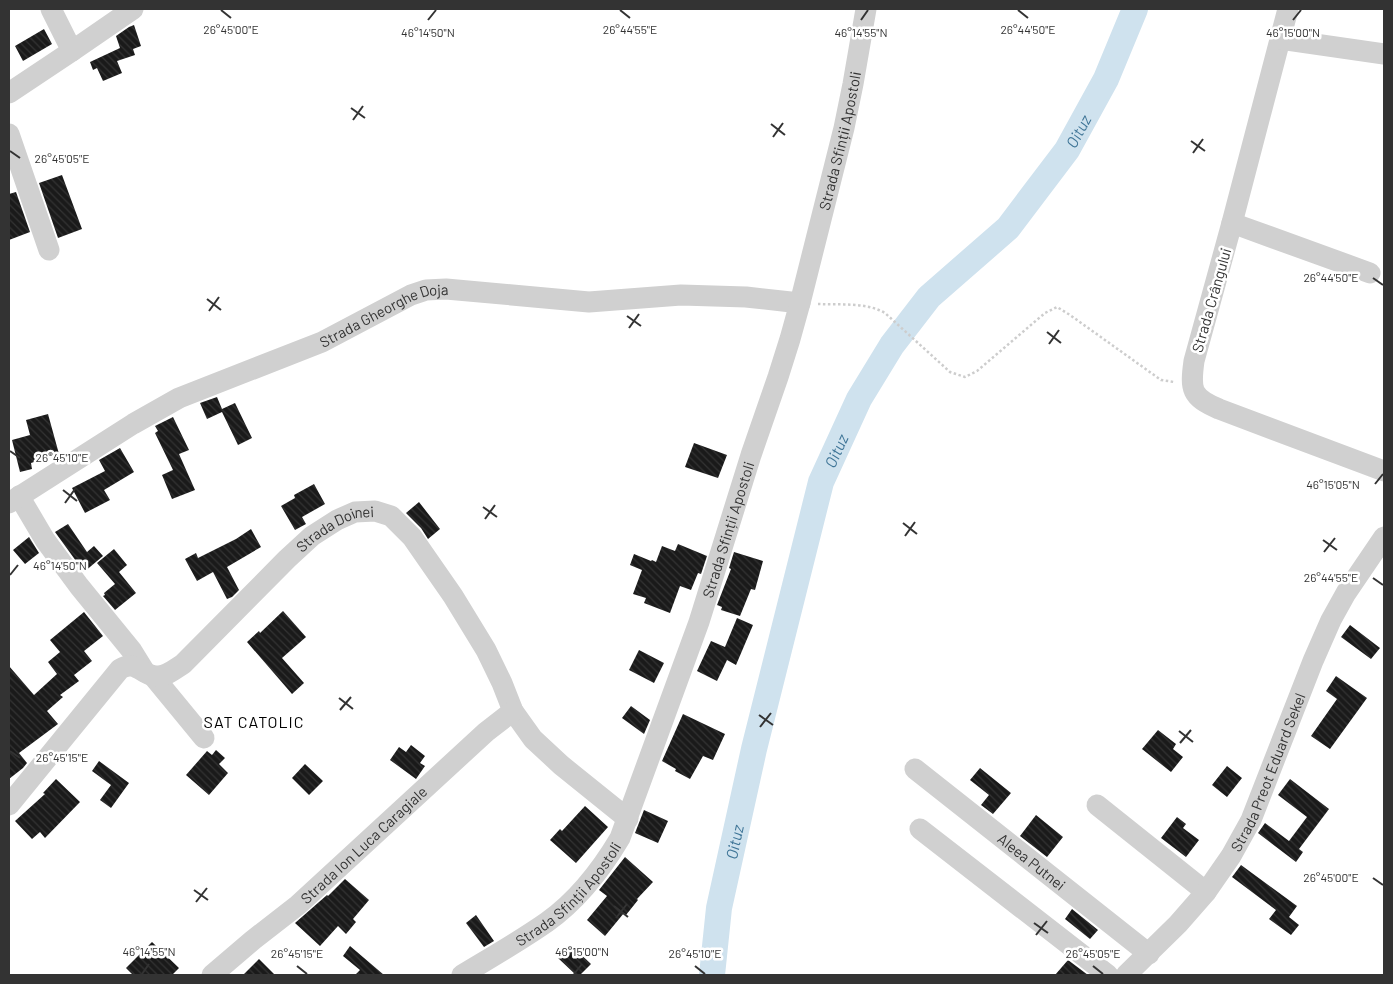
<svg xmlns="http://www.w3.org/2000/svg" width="1393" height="984" viewBox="0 0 1393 984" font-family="Barlow,sans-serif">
<defs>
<pattern id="building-back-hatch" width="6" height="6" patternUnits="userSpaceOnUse" patternTransform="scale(1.25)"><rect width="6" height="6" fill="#1a1a1a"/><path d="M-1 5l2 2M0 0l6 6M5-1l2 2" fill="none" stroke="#333"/></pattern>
</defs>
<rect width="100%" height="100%" fill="#fff"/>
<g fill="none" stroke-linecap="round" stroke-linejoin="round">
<path stroke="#cfe2ee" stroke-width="26" id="s1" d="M712 975 719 908 754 749 821 482 859 399 892 345 929 297 1008 228 1067 150 1106 79 1135 9"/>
</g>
<path fill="url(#building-back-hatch)" d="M134 25 141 46 133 49 135 55 117 61 122 73 103 81 97 68 93 70 90 62 120 48 116 36 129 27Z
M44 29 52 44 23 61 15 46Z
M62 175 82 229 58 238 39 183Z
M16 192 30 232 9 240V194Z
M217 397 222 409 235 403 252 438 238 445 222 412 207 419 200 403Z
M48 414 59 454 31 463 32 469 20 472 12 440 30 435 26 420Z
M173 417 189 450 179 454 195 490 172 499 162 475 173 470 155 433 158 431 155 426Z
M694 443 727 455 718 478 685 467Z
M120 448 134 472 104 490 110 500 85 513 72 488 105 471 99 460Z
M314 484 325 504 302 517 306 524 295 530 281 506 295 498 294 495Z
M419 502 440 529 428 539 421 528 406 513Z
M68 524 87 552 94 546 103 556 84 572 55 532Z
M251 529 261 547 227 567 239 590 232 597 227 599 213 572 197 581 185 559 196 553 198 558 236 539Z
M29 537 39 553 25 564 13 550Z
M678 544 707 556 701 574 698 573 691 590 680 586 670 613 644 603 646 598 633 594 642 570 630 565 634 554 651 561 652 560 656 562 662 546 675 551Z
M114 549 127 565 119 572 136 593 115 610 103 596 105 595 104 593 115 584 97 563Z
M734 552 763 561 755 590 751 589 740 616 721 610 722 607 717 605 731 569 729 568Z
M283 611 306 637 282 658 304 683 292 694 247 642 259 631 260 633Z
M84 612 103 636 84 651 92 661 74 675 79 681 60 695 63 697 47 711 58 724 19 753 27 763 23 768 9 779V666L34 695 57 674 48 662 60 652 50 640Z
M737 618 753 625 736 665 727 660 717 681 697 671 711 641 725 647Z
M1350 625 1380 648 1371 659 1341 637Z
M639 650 664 663 654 683 629 670Z
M1336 676 1367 698 1330 749 1311 736 1337 699 1326 691Z
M631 706 650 720 644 734 622 718Z
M683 714 725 734 713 760 703 756 690 779 675 771 676 769 662 761Z
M1158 730 1176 744 1173 749 1183 757 1171 772 1142 749Z
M411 745 425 756 420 763 425 766 416 779 390 760 399 747 406 752Z
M216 750 225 758 219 764 228 773 209 795 186 775 207 751 212 755Z
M99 761 129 783 111 808 100 800 111 785 92 771Z
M305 764 323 781 309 795 292 778Z
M1227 766 1242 778 1227 797 1212 785Z
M980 768 1011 793 993 814 981 805 989 795 970 780Z
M56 779 80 802 45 838 40 832 32 839 15 821 45 794 43 793Z
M1290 779 1329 809 1299 849 1303 852 1296 862 1258 833 1265 823 1289 841 1307 817 1278 795Z
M585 806 608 827 576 863 550 840 560 829 562 831Z
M644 810 668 821 658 843 635 833Z
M1036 815 1063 837 1047 857 1020 836Z
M1177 817 1186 824 1183 828 1199 840 1186 857 1161 838Z
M625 857 653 882 637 899 638 900 626 915 624 913 605 936 587 920 607 896 599 890Z
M1241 865 1297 906 1289 917 1299 925 1291 935 1269 919 1276 910 1232 877Z
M345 879 369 900 353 919 356 922 346 934 338 926 320 946 295 923 327 895 328 896Z
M1072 909 1098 930 1090 939 1065 919Z
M476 915 494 941 484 947 466 923Z
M152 942 179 968 172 975H133L126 968Z
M571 945 591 964 580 975H576L558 958Z
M350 946 384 975H355L360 970 343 956Z
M259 959 275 975H243Z
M1068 960 1088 975H1055Z"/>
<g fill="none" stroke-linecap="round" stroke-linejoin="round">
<path stroke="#cdcdcd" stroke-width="2.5" stroke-dasharray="2.5 2.5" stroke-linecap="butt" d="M818 304C840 305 866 302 885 313L950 372 965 377 977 371 1045 313 1057 307 1070 315 1161 380 1174 382"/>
<g stroke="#d0d0d0" stroke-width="21">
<path d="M51 9 72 51"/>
<path d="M1288 9 1232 223 1194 361C1190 390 1191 397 1219 409L1384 471"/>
<path d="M1280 39 1384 54"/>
<path d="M9 93 72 51 133 9"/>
<path d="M9 134 49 250"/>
<path d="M1232 223 1370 273"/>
<path d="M19 496 45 540 79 586 132 651 145 672"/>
<path id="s2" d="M9 503 133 424 179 398 322 342 411 295 426 290 446 289 589 302 681 295 746 297 800 303"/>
<path d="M153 676 204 738"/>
<path id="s3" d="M915 769 1149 954"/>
<path id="s4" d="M9 805 120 669C137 659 142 677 158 676 167 676 175 669 183 664L287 559 312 536 337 520 355 512 375 511 391 516 412 537 453 596 486 650 502 683 513 711 533 739 561 765 628 819"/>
<path d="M1097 805 1206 892"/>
<path d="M920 829 1108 975"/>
<path id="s5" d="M212 975 253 940 298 905 486 732 513 711"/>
<path id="s6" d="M462 975C490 958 520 941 547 922 578 900 601 870 620 838L699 622 751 455 778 377 790 339 800 303 844 128 853 84 866 9"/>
<path id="s7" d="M1126 975 1178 924 1206 892 1231 856 1251 820 1313 661 1331 620 1346 593 1384 537"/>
</g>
</g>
<path fill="none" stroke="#333" stroke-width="2" d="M221 10 231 18M620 10 630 18M1018 10 1028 18M428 20 436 10M861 20 868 10M1293 20 1301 10M351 108 365 118M353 120 363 106M771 124 785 135M773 137 783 123M1191 141 1205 151M10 151 20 158M1193 153 1203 139M1373 278 1383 285M207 299 221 310M209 311 219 297M627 316 641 326M629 328 639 314M1047 332 1061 343M1049 344 1059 330M10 451 20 458M1375 484 1383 474M63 490 77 501M65 503 75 489M483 507 497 517M485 519 495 505M903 523 917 534M905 536 915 522M1323 540 1337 550M1324 552 1335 538M10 575 18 565M1373 578 1383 585M339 698 353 709M340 710 351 697M759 715 773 725M760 727 771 713M1179 731 1193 742M1180 743 1191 730M10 751 20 758M1373 878 1383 885M194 890 208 900M196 902 207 888M614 906 628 917M616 918 627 904M1034 923 1048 933M1036 935 1047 921M297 966 307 974M695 966 705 974M1093 966 1103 974M142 974 149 964M574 974 582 964"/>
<g text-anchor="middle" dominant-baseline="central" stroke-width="5" stroke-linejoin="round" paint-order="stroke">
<g font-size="15" fill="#333" stroke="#fff">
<text stroke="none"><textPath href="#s6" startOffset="944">Strada Sfinții Apostoli</textPath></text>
<text transform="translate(1211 300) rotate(-74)">Strada Crângului</text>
<text stroke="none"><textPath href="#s2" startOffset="422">Strada Gheorghe Doja</textPath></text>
<text stroke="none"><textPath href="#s6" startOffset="539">Strada Sfinții Apostoli</textPath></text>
<text stroke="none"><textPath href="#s4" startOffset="451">Strada Doinei</textPath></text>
<text stroke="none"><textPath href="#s7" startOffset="251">Strada Preot Eduard Sekel</textPath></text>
<text stroke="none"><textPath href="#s5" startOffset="200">Strada Ion Luca Caragiale</textPath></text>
<text stroke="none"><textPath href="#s3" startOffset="149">Aleea Putnei</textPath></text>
<text stroke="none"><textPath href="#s6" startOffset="135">Strada Sfinții Apostoli</textPath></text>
</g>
<g font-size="16" font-style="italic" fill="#3f7597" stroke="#fff">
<text stroke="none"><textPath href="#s1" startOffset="945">Oituz</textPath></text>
<text stroke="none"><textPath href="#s1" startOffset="540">Oituz</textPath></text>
<text stroke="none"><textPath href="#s1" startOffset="135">Oituz</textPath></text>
</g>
<g font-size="16" letter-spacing="1" fill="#000" stroke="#fff">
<text x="254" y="721">SAT CATOLIC</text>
</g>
</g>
<g font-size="12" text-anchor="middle" fill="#333" stroke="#fff" stroke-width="5" stroke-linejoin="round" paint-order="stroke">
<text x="231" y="34">26°45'00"E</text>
<text x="630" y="34">26°44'55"E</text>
<text x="1028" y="34">26°44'50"E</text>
<text x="428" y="37">46°14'50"N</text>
<text x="861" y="37">46°14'55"N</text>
<text x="1293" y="37">46°15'00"N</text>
<text x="62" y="163">26°45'05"E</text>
<text x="1331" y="282">26°44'50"E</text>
<text x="62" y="462">26°45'10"E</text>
<text x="1333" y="489">46°15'05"N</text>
<text x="60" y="570">46°14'50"N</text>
<text x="1331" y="582">26°44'55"E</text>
<text x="62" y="762">26°45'15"E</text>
<text x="1331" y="882">26°45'00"E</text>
<text x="149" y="956">46°14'55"N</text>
<text x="582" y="956">46°15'00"N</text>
<text x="297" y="958">26°45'15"E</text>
<text x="695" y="958">26°45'10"E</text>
<text x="1093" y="958">26°45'05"E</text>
</g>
<rect width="1393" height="984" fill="none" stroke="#333333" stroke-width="20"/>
</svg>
